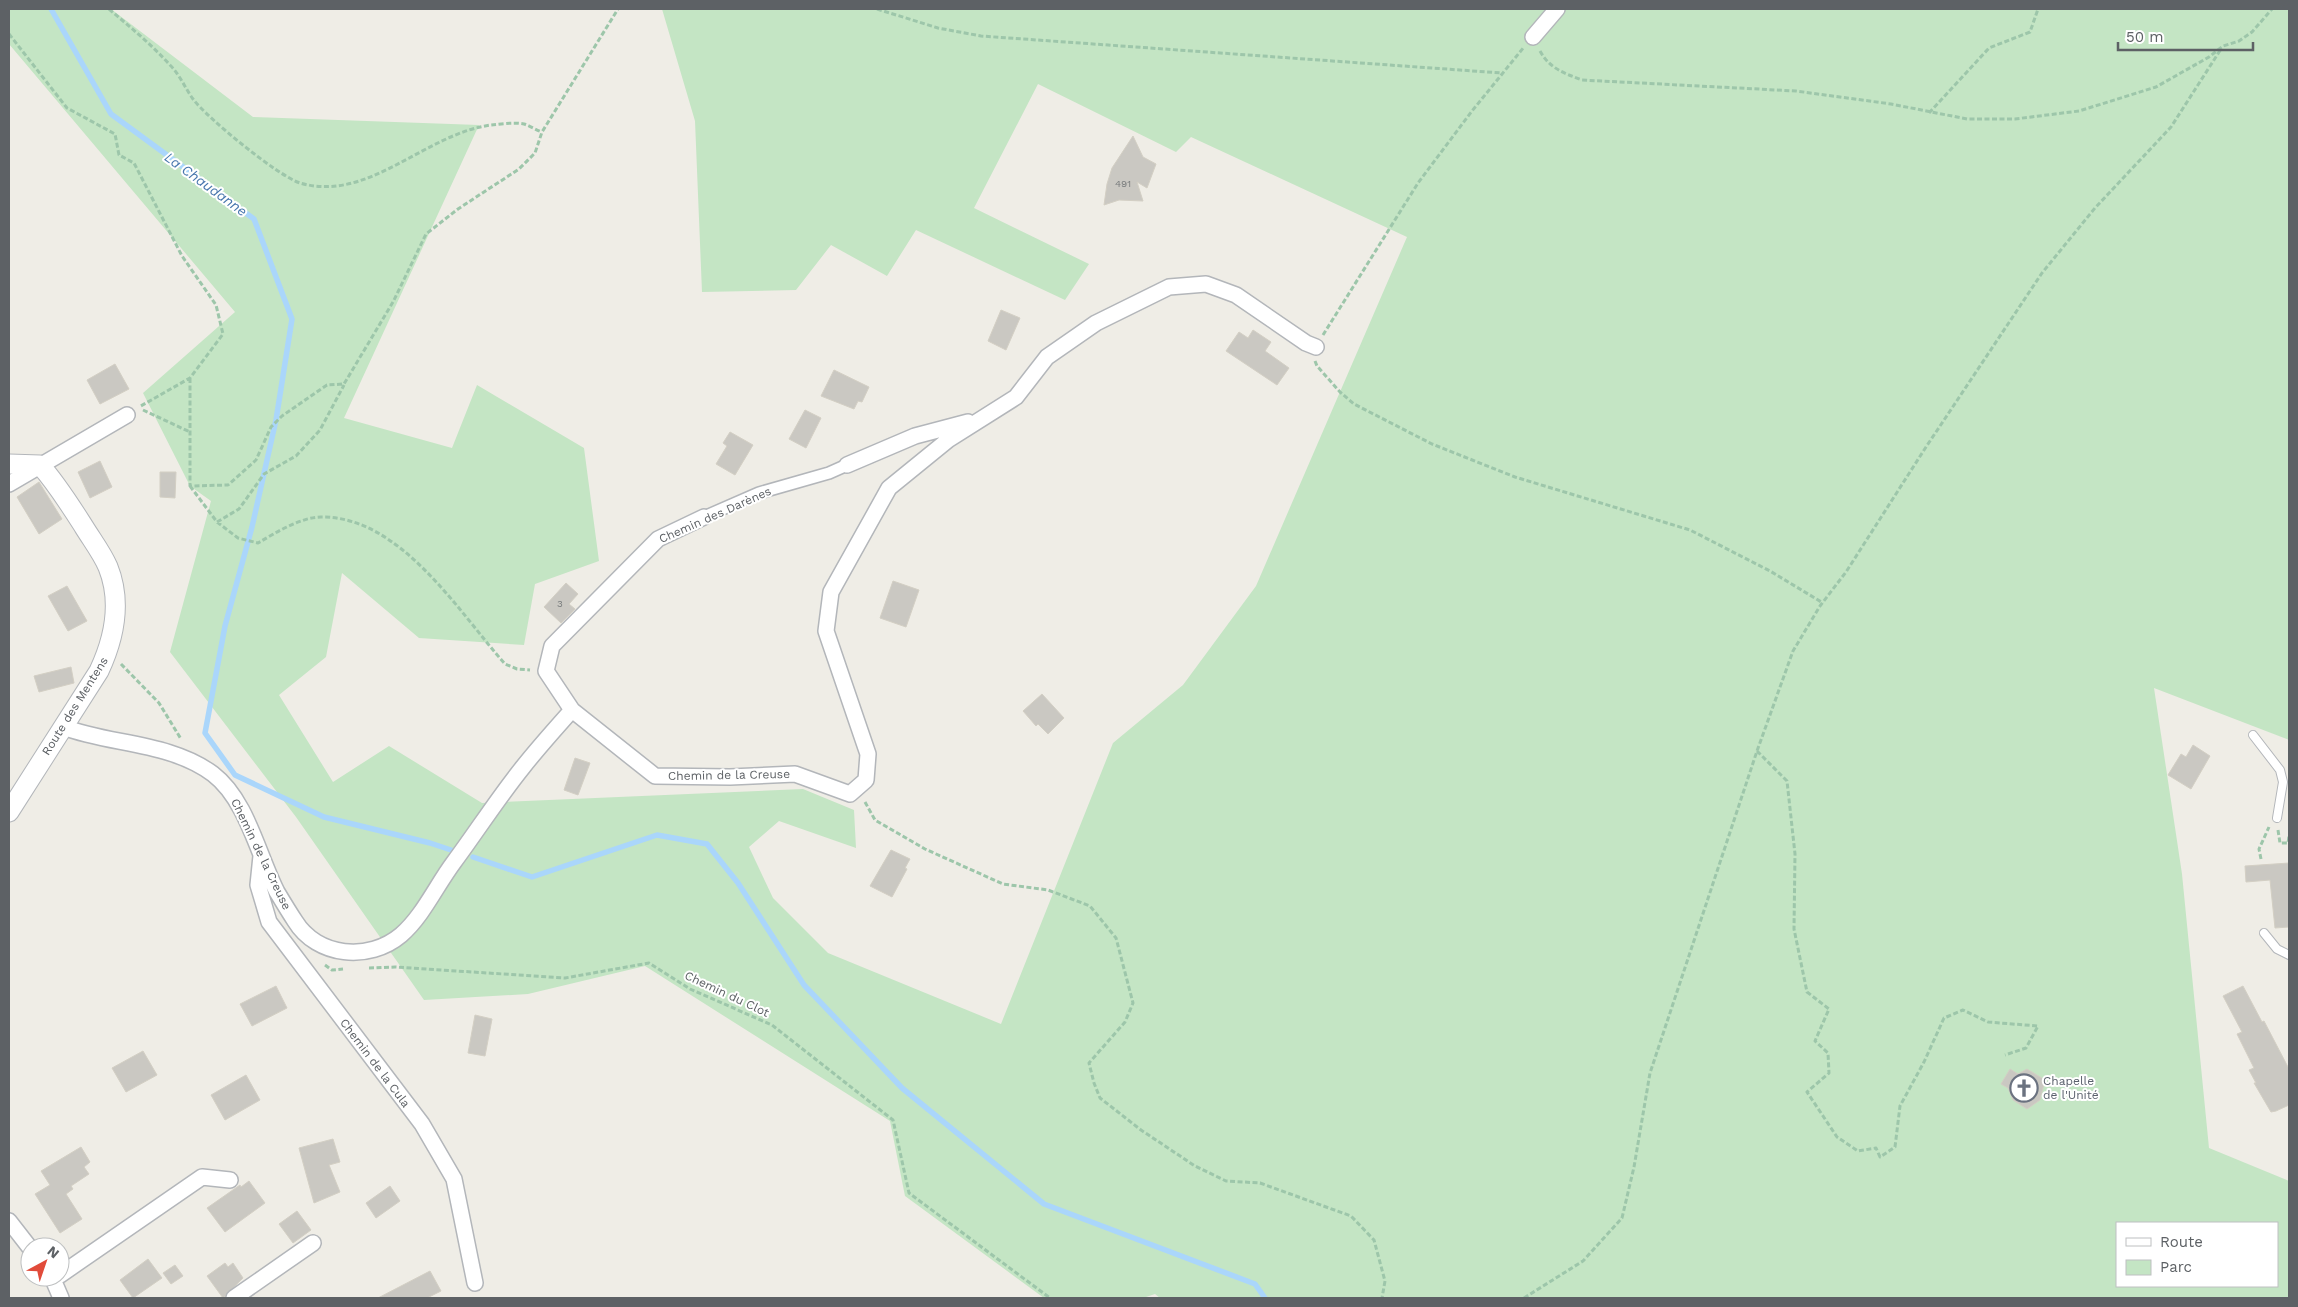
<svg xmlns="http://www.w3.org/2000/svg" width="2298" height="1307" viewBox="0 0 2298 1307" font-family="'Work Sans',sans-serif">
<rect width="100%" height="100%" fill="#efede6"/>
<path fill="#c4e5c4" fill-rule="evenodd" d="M9 9H111L253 117 479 125 344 418 452 448 477 385 584 448 599 561 535 584 524 645 419 638 342 573 326 657 279 695 333 782 389 746 482 803 803 789 854 810 856 848 779 821 749 847 773 898 828 953 1001 1024 1113 743 1183 685 1256 586 1407 237 1191 137 1176 152 1038 84 974 208 1089 264 1065 300 916 230 887 276 831 245 796 290 702 292 695 121 662 9H2289V740L2154 688 2182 874 2209 1148 2289 1181V1298H1160L1155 1294 1143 1298H1044L905 1196 890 1121 645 966 528 994 424 1000 296 817 170 652 211 501 190 486 143 393 235 312 9 44ZM2117 1223H2277V1286H2117Z"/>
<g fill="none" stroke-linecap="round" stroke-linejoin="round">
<path stroke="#aad6fb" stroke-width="5.5" d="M51 9 111 114 254 219 292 319 276 420 252 527 225 626 205 733 235 775 324 817 430 843 451 850
M473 857 532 877 657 835 707 844 738 883 804 985 902 1088 1044 1204 1255 1284 1265 1298"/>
</g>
<path fill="#cac8c2" stroke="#d3cfc4" d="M1133 136 1143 157 1156 164 1147 188 1137 182 1143 201 1119 200 1104 205 1107 184 1112 168Z
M1001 310 1020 318 1006 350 988 341Z
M1253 330 1271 342 1265 351 1289 368 1277 385 1226 351 1239 332 1248 338Z
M115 364 129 389 100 404 87 380Z
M834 370 869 387 862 402 858 401 854 409 821 396Z
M805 410 821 418 806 448 789 439Z
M730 432 753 445 735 475 716 464 727 446 723 443Z
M100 461 112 487 90 498 78 472Z
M160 472H176L175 498 160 497Z
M39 482 62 519 39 534 17 497Z
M893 581 919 590 906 627 880 618Z
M566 583 578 594 569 604 575 609 561 623 544 607Z
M67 586 87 621 68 631 48 596Z
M71 667 74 683 39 692 34 676Z
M1042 694 1064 718 1048 734 1038 724 1036 726 1023 711Z
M2193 745 2210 756 2191 789 2168 775 2181 754 2186 757Z
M575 758 590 763 578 795 564 790Z
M891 850 910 859 905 868 907 869 892 897 870 886Z
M2289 863V927L2275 928 2270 880 2246 882 2245 866Z
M276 986 287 1008 252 1026 240 1004Z
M2243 986 2262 1022 2264 1021 2289 1069V1105L2276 1111 2271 1112 2254 1083H2256L2249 1070 2254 1068 2237 1034 2242 1032 2223 996Z
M475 1015 492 1019 485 1056 468 1053Z
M143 1051 157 1075 126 1092 112 1068Z
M2010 1069 2018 1074 2027 1069 2045 1080 2040 1100 2027 1109 2013 1100 2008 1088 2001 1084Z
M246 1075 260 1100 225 1120 211 1095Z
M333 1139 340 1162 329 1165 340 1192 314 1203 299 1148Z
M81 1147 90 1162 84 1167 89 1174 71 1186 73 1189 66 1194 82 1219 60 1233 35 1194 50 1185 41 1171Z
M249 1181 265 1203 225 1232 207 1208 240 1185 241 1187Z
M390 1186 400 1201 376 1218 366 1203Z
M297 1211 311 1230 293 1243 279 1224Z
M148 1259 162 1278 133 1298 120 1280Z
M225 1263 228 1267 233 1263 243 1278 223 1298 207 1276Z
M175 1265 183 1276 171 1284 163 1273Z
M430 1271 441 1291 427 1298H378Z"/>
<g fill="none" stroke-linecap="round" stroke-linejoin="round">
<g stroke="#b3b6ba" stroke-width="10">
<path id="service" d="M2253 735 2280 770 2283 782 2277 818
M2264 933 2277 949 2289 955"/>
</g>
<g stroke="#b3b6ba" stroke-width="14">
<path id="pedestrian" d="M704 517 759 493 829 473 847 465"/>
</g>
<g stroke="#b3b6ba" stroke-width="18">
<path id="minor" d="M1533 37 1557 9
M847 465 915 436 968 422
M9 484 127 415
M572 710 546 671 552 646 658 539 704 517
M63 727C111 745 170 742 213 774 247 800 258 855 277 892 283 902 289 912 295 921 317 957 369 962 401 935 423 916 436 886 454 862 477 831 498 798 523 767 538 748 555 729 572 710L655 776 730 777 795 774 850 794 866 780 868 754 826 631 831 592 889 488 948 440 1016 397 1047 357 1096 323 1169 287 1206 284 1236 295 1306 343 1316 347
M261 856 258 885 269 922 422 1124 454 1179 475 1283
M9 1221 30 1248
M60 1275 202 1177 230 1180
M52 1277 61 1298
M234 1298 313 1243"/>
</g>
<g stroke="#b3b6ba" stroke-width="21">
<path id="tertiary" d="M9 464 40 465C57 484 70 505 84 527 92 540 102 553 108 567 122 602 114 639 99 671L9 812"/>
</g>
<path stroke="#9dc6aa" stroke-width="3" stroke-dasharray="5 2.5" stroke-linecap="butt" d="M109 9C130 27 151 44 170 65 180 75 185 88 193 99 207 118 278 176 300 183 369 203 424 134 491 125 501 124 514 122 524 124 530 126 536 130 542 132
M877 9 938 28 981 36 1502 73
M9 34 67 108 115 134 119 155 134 163 182 256 216 305 223 334 190 378 139 407
M1540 51C1550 69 1564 73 1582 80L1796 91 1891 104 1967 119H2015L2079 111 2156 87 2209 57 2223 46 2239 41 2252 32 2272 9
M1929 113 1989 48 2030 32 2038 9
M1323 335 1418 183 1472 111 1524 47
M1315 361 1317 366 1340 392 1354 404 1432 444 1515 477 1690 530 1770 571 1823 603
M190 378V486L228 485 256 460 271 427 282 416 327 385 344 384 393 302 426 234 458 209 519 169 535 153 542 132 618 9
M143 410 190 432
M190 486 217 522 238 538 258 543C275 533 301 517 321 517 400 516 458 611 505 664L517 669 530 670
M217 522 239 509 264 474 296 456 320 430 344 385
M121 664 159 703 181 739
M1757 751 1787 781 1795 854 1794 929 1807 992 1829 1009 1815 1041 1828 1053 1829 1073 1807 1092 1837 1137 1858 1151 1876 1148 1880 1157 1895 1147 1900 1106 1924 1062 1944 1018 1963 1010 1988 1022 2038 1026 2026 1048 2005 1055
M865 802 875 820 925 849 1003 884 1048 890 1090 906 1116 938 1133 1003 1125 1022 1089 1063 1094 1083 1100 1098 1141 1130 1195 1166 1226 1181 1260 1183 1351 1216 1374 1240 1385 1281 1382 1298
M2278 830 2280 843H2288L2289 836
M2261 859 2259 849 2269 827
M325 965 332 970 343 969
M369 968 395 967 565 978 649 963 690 989 772 1025 893 1120 909 1193 1050 1298
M1524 1298 1583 1261 1622 1218 1634 1167 1650 1073 1757 751 1793 651 1820 606 1846 572 1926 447 2042 273 2095 208 2171 127 2221 49"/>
<use href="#service" stroke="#fff" stroke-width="8"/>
<use href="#pedestrian" stroke="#fff" stroke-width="11"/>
<use href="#minor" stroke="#fff" stroke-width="15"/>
<use href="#tertiary" stroke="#fff" stroke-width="19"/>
</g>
<defs>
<g id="church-ring" transform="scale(1.4375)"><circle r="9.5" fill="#fff" stroke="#6b7280" stroke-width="1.5"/><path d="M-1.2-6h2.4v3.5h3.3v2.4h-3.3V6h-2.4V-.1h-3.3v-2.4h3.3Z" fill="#6b7280"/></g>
</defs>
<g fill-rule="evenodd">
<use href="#church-ring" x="2024" y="1088"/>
</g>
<g text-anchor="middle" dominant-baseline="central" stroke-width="4" stroke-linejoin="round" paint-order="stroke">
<g font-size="10" fill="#787b7c">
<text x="1123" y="183">491</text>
<text x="560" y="603">3</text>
</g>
<g font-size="12" fill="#5d6165" stroke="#fff">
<text transform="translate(715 515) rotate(-24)">Chemin des Darènes</text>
<text transform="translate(75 706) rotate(-58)">Route des Mentens</text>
<text transform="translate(729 775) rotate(-1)">Chemin de la Creuse</text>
<text transform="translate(261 854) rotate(64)">Chemin de la Creuse</text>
<text transform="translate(727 994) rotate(25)">Chemin du Clot</text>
<text transform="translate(375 1063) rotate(53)">Chemin de la Cula</text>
</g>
<g font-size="12" fill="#5b616d" stroke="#fff" text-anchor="start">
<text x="2043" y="1081">Chapelle<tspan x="2043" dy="14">de l'Unité</tspan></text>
</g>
<g font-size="14" font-style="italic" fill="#4776ad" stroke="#fff">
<text transform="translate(206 184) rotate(36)">La Chaudanne</text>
</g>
</g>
<rect width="2298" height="1307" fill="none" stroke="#5d6165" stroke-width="20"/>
<rect x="2116" y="1222" width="162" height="65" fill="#ffffff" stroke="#bec0c1"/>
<rect x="2126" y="1238" width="25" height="8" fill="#ffffff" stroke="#bec0c1"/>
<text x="2160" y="1247" font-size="15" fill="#5d6165">Route</text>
<rect x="2126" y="1260" width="25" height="15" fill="#c4e5c4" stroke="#bec0c1"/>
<text x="2160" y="1272" font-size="15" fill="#5d6165">Parc</text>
<g transform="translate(45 1262) rotate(40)"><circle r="24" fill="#ffffff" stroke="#bec0c1"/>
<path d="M0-4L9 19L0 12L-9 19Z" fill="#e14b3a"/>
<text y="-8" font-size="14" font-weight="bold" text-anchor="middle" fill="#5d6165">N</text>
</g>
<path d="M2118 42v8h135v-8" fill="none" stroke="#5d6165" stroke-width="2.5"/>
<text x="2126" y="42" font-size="15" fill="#5d6165" stroke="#ffffff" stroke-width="4" paint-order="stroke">50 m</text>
</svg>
